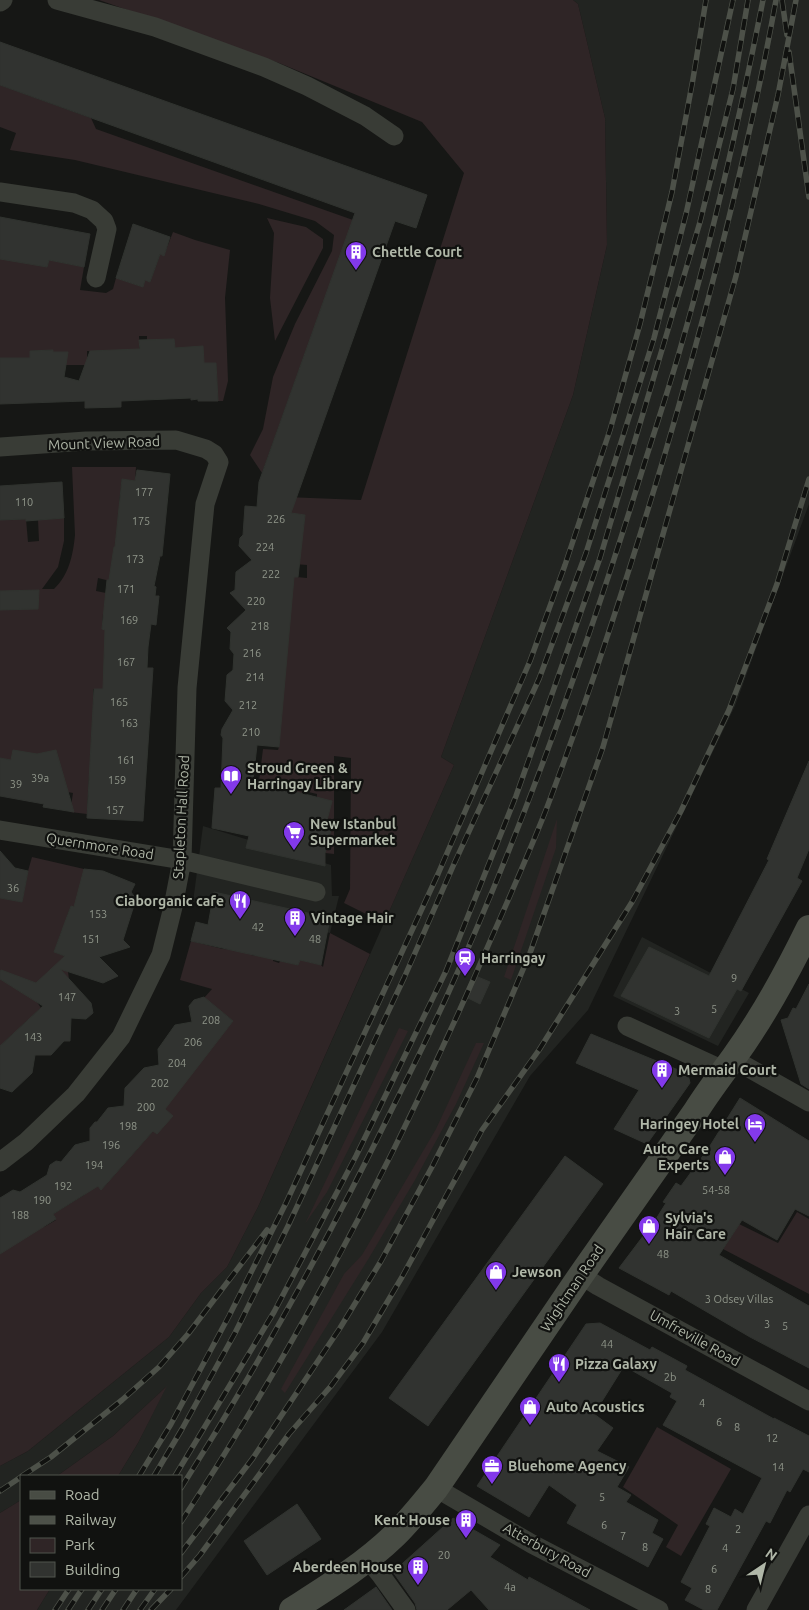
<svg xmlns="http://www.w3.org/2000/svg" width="809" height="1610" viewBox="0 0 809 1610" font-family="Ubuntu,sans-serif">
<rect width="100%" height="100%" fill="#161715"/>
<path fill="#222421" d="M573 0H809V504L735 706 588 1010 530 1076 382 1332 176 1610H37L50 1589H181V1476H118L138 1443 166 1387 113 1436 57 1476H21V1500L0 1513V1466L28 1451 169 1337 201 1293 227 1267 258 1207 454 765 441 757 573 395 607 245 605 118 578 4Z
M203 826 331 865 332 896H339L330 933 193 902Z
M642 937 749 993 718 1046 613 996Z"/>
<path fill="#2f2526" d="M99 0H573L578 4 605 118 607 245 573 395 441 757 454 765 384 923 344 903 350 889 351 758 334 756V854L325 853 332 826 326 824 331 802 317 798V794L304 791 298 816 256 805 263 749 278 750 279 747 282 709 276 575 307 578V565L294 564 303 531 305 515 285 513 286 497 361 500 464 173 422 122 279 63Z
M0 85 91 118 96 129 353 220 262 473 250 455 263 429 273 377 295 324 332 251 334 235 315 221 259 204 75 160 10 150 16 133 0 127Z
M267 218 306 227 323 239V248L275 341 270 298 274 233Z
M173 232 195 240 230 250 225 298 228 381 223 401H218L216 363 175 365 174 339 147 340V336H139L140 366 100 351H87V365H54L53 350 30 351V358H0V251L22 262 47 267 49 260 84 267 80 290 106 293 113 289 116 278 143 287 145 280 150 282 160 254 164 255Z
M72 467H136L135 481 122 479 119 504 132 505 128 549 114 547 110 581 98 578 96 591 121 596 103 614 102 629 118 631 104 656V670L114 671 113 690 93 689V705L109 706 92 730 91 751 106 752 105 778 89 777 87 814 70 812 73 793 46 788 11 760 0 758V520L26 519 28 542 39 541 38 520 64 518V541L58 567 42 589H54C69 575 73 555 75 535Z
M557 819 556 848 511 980 504 977Z
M32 857 84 869 87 911 71 906 67 916 79 936 62 930 54 952 73 959 68 972 69 979 36 983 21 978 17 989 37 1002 41 1008 0 1046V898L22 902 28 871Z
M330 933 370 954 258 1207 227 1267 201 1293 169 1337 28 1451 0 1466V1254L40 1221 44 1227 56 1220 53 1214 84 1195 95 1184 102 1189 153 1131 172 1116 164 1108 233 1021 204 998 212 989 180 980 191 941 223 949 251 950V955L258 956 260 948 274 955 273 961 279 963 280 961 298 965 300 960 321 965 323 967Z
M399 1028 408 1031 327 1192 305 1224Z
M476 1043H484L456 1104 415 1180 369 1258 285 1393 281 1389 344 1274 362 1255 436 1129Z
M797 1212 809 1219V1294L723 1249 739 1224 778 1243Z
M167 1386 138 1443 118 1476H57L113 1436Z
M657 1427 731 1469 681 1556 666 1547 678 1525 623 1487Z
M21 1500V1589H50L37 1610H0V1513Z"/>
<path fill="#313330" stroke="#30332f" d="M0 42 427 195 416 228 395 221 291 513 305 515 298 577H294L279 747 257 745 253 781 332 801 326 824 332 826 325 853V866L246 848 249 836 212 828 215 788H221L223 738 221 735 222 729 233 710 225 701 227 675 233 670 234 654 230 649 231 632 227 628 246 610 230 593 235 590 236 572 252 560 239 546 240 538 243 535 245 506 257 507 259 482 355 213 0 85Z
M0 217 90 234 84 267 49 260 47 267 0 259Z
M133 224 170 237 164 256 160 254 150 282 145 280 143 287 116 278Z
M174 339 175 348 203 346 204 363H216L218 401H198V399L191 400V398L121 401V407L85 408V401L0 404V358H30V351L53 350V352H68L64 377 79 381 90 351 140 349 139 340Z
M137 470 170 474 162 556H160L154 586 156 587 155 596H159L156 625 151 624 148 647 147 668H153L143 821 87 818 94 689H103L105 630 102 629 107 580H109L114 547H115L122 479 135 481Z
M62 482 64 518 26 521V519L0 520V486Z
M39 590 38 609 0 610V591Z
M13 750 37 754 56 750 74 812 43 807 44 804 0 796V758L11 760Z
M809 761V849L797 878 802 881 741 991 737 989 709 1038 621 996 649 947 709 976 769 860 767 859Z
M0 851 15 868 28 871 22 902 0 898Z
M84 869 103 871 135 884 131 892 136 899 123 940 130 947 99 957 118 976 103 983 60 969 91 1003 93 1013 86 1019 71 1018 70 1041H64L51 1055H35L32 1073 12 1092 0 1088V1046L43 1006 0 979V972L1 970 36 983 65 956 54 952 71 906 74 907Z
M214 892 330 918 321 965 300 960 298 965 191 941 196 922 208 925Z
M473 975 490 982 480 1004 464 996Z
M809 984V1089L801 1084 781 1020 788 1018 793 1008 796 1009Z
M204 997 233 1021 165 1109 173 1116 157 1134 153 1131 101 1190 98 1186 53 1214 56 1219 0 1254V1198L13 1190 20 1192 47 1175 50 1165 56 1161 61 1162 75 1145 90 1141V1128L95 1122H97L108 1108 124 1106 125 1088 144 1068 159 1065 158 1049 175 1025 192 1022 189 1006 194 1000Z
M591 1034 688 1074 690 1083 647 1144 614 1129 639 1090 576 1063Z
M740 1098 809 1141V1216L795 1209 777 1240 742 1220 719 1255 809 1306V1368L750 1337 671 1291 669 1295 619 1268 656 1219 666 1203 663 1202 676 1183 681 1186 708 1149Z
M565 1156 603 1184 428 1426 389 1398Z
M600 1323 650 1350 652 1347 687 1366 685 1370 774 1419V1418L809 1436V1472L803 1469 790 1492 787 1490 770 1523 766 1521 717 1610H704L685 1600 692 1588 681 1582 710 1526 706 1524 714 1508 731 1517 735 1509 743 1514 762 1478 663 1425 677 1401 670 1397 672 1393 624 1366 594 1414 613 1428 597 1451 629 1467 617 1487 631 1495 626 1502 658 1520 652 1533 663 1539 648 1567 567 1523 577 1505 549 1485 529 1517 477 1486 586 1324Z
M297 1504 321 1539 267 1575 244 1541Z
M453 1518 500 1545 490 1557 528 1580 529 1577 590 1610H489L471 1590 447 1610H417L415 1603 393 1572Z
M376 1587 392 1610H344Z"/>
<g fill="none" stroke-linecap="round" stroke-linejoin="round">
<path stroke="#393c36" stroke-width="19" d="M57 0 155 27 264 67 307 86 365 116 394 136
M0 2 3 0
M0 192 74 203 92 210 104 221 107 229 96 278
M0 447 86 441 176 440 206 449 214 454 219 462 205 504 187 688 182 860 173 907 161 955 121 1037 76 1094 26 1142 0 1162
M0 830 182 860 316 892
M627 1026 723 1070
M733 1059 809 1102
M581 1275 598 1286 809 1401
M436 1488 532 1544 659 1610
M367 1558 380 1574 406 1610
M756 1610 809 1515"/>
<path stroke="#484c44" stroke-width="26" d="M292 1610C328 1587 364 1565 395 1535 410 1520 423 1504 436 1488L581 1275 696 1111C708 1092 721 1075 734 1057 763 1017 787 973 809 928"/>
<g stroke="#4d5149" stroke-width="5.5">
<path id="rail" d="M782 0 787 35
M789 52 809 197
M22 1476 51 1457 122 1400 159 1367 188 1334 267 1230
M139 1476 171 1424 229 1316 286 1203 438 874 530 661 565 565 610 430 640 324 672 192 693 79 706 0
M154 1476 182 1429 235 1333 288 1226 404 978 454 864 539 679 586 553 654 338 686 214 733 0
M175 1476 274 1312 356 1156 446 971 516 796 600 558 700 222 733 89 748 0
M181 1488C259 1365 329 1238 393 1107 411 1071 429 1035 446 998 521 833 584 657 638 484 652 438 668 392 681 346 714 232 740 116 763 0
M0 1491 21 1477
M181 1522C302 1338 404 1141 491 939 510 896 529 853 546 810 590 694 628 576 664 457 708 307 748 155 776 0
M181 1553 253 1458 340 1328 381 1261 433 1165 477 1078 530 953 603 747 713 357 736 276 778 95 796 0
M181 1577 200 1555 289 1434 331 1386 363 1343 402 1277 482 1130 539 1050 632 902 681 811 729 710 777 584 809 479
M55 1610 69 1589
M68 1610 82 1589
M88 1610 102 1589
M102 1610 116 1589
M123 1610 137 1589
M140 1610 155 1589
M151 1610 171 1589"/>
</g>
<use href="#rail" stroke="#111210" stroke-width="4" stroke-dasharray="11" stroke-linecap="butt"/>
</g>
<defs>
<g id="building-pin" transform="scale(1.125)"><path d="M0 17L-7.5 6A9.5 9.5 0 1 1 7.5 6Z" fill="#8339eb" stroke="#111210"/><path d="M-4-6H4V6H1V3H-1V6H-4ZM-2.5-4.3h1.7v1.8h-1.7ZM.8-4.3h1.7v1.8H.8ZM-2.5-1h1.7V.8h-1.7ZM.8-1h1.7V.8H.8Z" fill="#fff"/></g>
<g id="library-pin" transform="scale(1.125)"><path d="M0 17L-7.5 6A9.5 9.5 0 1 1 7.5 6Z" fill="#8339eb" stroke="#111210"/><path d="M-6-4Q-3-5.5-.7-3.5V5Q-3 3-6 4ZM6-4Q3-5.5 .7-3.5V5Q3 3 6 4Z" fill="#fff"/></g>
<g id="supermarket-pin" transform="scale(1.125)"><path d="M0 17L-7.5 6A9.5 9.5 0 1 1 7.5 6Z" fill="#8339eb" stroke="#111210"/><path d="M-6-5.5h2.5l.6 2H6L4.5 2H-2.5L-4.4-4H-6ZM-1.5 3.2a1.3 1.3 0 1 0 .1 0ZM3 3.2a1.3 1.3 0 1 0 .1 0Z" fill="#fff"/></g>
<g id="restaurant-pin" transform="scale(1.125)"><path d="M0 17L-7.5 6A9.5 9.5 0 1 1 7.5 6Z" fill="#8339eb" stroke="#111210"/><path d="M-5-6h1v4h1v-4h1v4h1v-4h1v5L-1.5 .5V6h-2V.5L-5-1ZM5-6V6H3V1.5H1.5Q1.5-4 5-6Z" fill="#fff"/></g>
<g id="station-pin" transform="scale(1.125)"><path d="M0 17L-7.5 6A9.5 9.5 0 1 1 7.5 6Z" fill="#8339eb" stroke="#111210"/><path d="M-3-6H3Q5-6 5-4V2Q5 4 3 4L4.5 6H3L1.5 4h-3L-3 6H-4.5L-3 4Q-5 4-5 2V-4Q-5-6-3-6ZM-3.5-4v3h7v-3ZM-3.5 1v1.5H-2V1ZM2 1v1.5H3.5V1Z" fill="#fff"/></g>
<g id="hotel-pin" transform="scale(1.125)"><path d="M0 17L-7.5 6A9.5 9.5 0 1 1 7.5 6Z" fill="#8339eb" stroke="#111210"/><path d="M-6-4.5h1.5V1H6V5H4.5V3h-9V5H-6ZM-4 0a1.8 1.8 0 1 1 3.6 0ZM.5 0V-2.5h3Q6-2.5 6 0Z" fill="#fff"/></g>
<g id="shop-pin" transform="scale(1.125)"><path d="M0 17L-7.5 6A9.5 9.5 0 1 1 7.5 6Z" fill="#8339eb" stroke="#111210"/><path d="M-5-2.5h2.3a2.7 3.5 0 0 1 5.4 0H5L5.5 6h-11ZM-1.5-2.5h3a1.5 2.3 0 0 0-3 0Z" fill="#fff"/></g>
<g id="office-pin" transform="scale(1.125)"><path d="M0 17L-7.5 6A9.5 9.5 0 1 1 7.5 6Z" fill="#8339eb" stroke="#111210"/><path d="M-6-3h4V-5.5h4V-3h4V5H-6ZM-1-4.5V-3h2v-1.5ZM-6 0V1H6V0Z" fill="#fff"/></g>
</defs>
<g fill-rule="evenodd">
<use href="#building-pin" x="356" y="252"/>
<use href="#library-pin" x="231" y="776"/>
<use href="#supermarket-pin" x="294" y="832"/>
<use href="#restaurant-pin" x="240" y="901"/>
<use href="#building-pin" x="295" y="918"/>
<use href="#station-pin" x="465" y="958"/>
<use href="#building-pin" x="662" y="1070"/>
<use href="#hotel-pin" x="755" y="1124"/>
<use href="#shop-pin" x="725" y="1157"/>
<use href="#shop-pin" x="649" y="1226"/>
<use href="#shop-pin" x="496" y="1272"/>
<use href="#restaurant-pin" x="559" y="1364"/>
<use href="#shop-pin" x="530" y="1407"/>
<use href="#office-pin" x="492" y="1466"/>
<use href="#building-pin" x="466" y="1520"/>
<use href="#building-pin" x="418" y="1567"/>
</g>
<g text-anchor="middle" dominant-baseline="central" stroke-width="4.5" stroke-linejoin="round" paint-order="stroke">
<g font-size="11" fill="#90968a">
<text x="144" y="492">177</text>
<text x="24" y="502">110</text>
<text x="276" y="519">226</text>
<text x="141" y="521">175</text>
<text x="265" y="547">224</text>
<text x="135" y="559">173</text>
<text x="271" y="574">222</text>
<text x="126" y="589">171</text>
<text x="256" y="601">220</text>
<text x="129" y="620">169</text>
<text x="260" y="626">218</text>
<text x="252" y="653">216</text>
<text x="126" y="662">167</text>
<text x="255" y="677">214</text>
<text x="119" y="702">165</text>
<text x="248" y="705">212</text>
<text x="129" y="723">163</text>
<text x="251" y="732">210</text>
<text x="126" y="760">161</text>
<text x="40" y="778">39a</text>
<text x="117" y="780">159</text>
<text x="16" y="784">39</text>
<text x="115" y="810">157</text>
<text x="13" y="888">36</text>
<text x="98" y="914">153</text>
<text x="258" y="927">42</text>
<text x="91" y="939">151</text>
<text x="315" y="939">48</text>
<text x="734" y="978">9</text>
<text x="67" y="997">147</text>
<text x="714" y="1009">5</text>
<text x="677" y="1011">3</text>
<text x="211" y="1020">208</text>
<text x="33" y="1037">143</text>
<text x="193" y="1042">206</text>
<text x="177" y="1063">204</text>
<text x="160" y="1083">202</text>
<text x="146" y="1107">200</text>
<text x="128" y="1126">198</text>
<text x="111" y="1145">196</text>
<text x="94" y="1165">194</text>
<text x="63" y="1186">192</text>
<text x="716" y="1190">54-58</text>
<text x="42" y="1200">190</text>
<text x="20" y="1215">188</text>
<text x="663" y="1254">48</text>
<text x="739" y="1299">3 Odsey Villas</text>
<text x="767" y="1324">3</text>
<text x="785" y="1326">5</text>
<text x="607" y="1344">44</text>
<text x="670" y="1377">2b</text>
<text x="702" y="1403">4</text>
<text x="719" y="1422">6</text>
<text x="737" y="1427">8</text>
<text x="772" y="1438">12</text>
<text x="778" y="1467">14</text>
<text x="602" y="1497">5</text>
<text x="604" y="1525">6</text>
<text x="738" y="1529">2</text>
<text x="623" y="1536">7</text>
<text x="645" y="1547">8</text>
<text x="725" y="1548">4</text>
<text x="444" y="1555">20</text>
<text x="714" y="1569">6</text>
<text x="510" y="1587">4a</text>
<text x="708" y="1589">8</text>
</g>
<g font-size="14" font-weight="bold" fill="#b0b7a8" stroke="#111210" text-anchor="start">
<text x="372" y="252">Chettle Court</text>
<text x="247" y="768">Stroud Green &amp;<tspan x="247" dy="16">Harringay Library</tspan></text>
<text x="310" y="824">New Istanbul<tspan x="310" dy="16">Supermarket</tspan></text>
<text x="224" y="901" text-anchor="end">Ciaborganic cafe</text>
<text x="311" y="918">Vintage Hair</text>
<text x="481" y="958">Harringay</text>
<text x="678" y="1070">Mermaid Court</text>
<text x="739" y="1124" text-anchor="end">Haringey Hotel</text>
<text x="709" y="1149" text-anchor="end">Auto Care<tspan x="709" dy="16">Experts</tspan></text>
<text x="665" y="1218">Sylvia's<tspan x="665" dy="16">Hair Care</tspan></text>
<text x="512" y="1272">Jewson</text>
<text x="575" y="1364">Pizza Galaxy</text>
<text x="546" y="1407">Auto Acoustics</text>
<text x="508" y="1466">Bluehome Agency</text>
<text x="450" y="1520" text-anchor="end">Kent House</text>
<text x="402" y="1567" text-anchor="end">Aberdeen House</text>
</g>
<g font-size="14" fill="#b0b7a8" stroke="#111210">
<text transform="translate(104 443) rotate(-2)">Mount View Road</text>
<text transform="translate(181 817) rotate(-87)">Stapleton Hall Road</text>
<text transform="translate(100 846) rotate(9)">Quernmore Road</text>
<text transform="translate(572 1288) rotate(-56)">Wightman Road</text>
<text transform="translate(695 1338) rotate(29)">Umfreville Road</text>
<text transform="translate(547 1550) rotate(29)">Atterbury Road</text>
</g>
</g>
<rect x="20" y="1475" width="162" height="115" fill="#111210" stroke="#51544d"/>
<rect x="30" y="1491" width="25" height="8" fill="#484c44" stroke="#51544d"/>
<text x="65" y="1500" font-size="15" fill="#b0b7a8">Road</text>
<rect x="30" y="1516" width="25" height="8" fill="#4d5149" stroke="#51544d"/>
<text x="65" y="1525" font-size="15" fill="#b0b7a8">Railway</text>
<rect x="30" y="1538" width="25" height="15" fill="#2f2526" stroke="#51544d"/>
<text x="65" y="1550" font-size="15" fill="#b0b7a8">Park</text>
<rect x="30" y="1562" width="25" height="15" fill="#313330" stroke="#51544d"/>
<text x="65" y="1575" font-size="15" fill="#b0b7a8">Building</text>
<g transform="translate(764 1565) rotate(35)" stroke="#111210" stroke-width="4" paint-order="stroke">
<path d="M0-4L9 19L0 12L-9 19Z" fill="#b0b7a8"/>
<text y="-8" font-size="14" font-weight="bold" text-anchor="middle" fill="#b0b7a8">N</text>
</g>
</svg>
